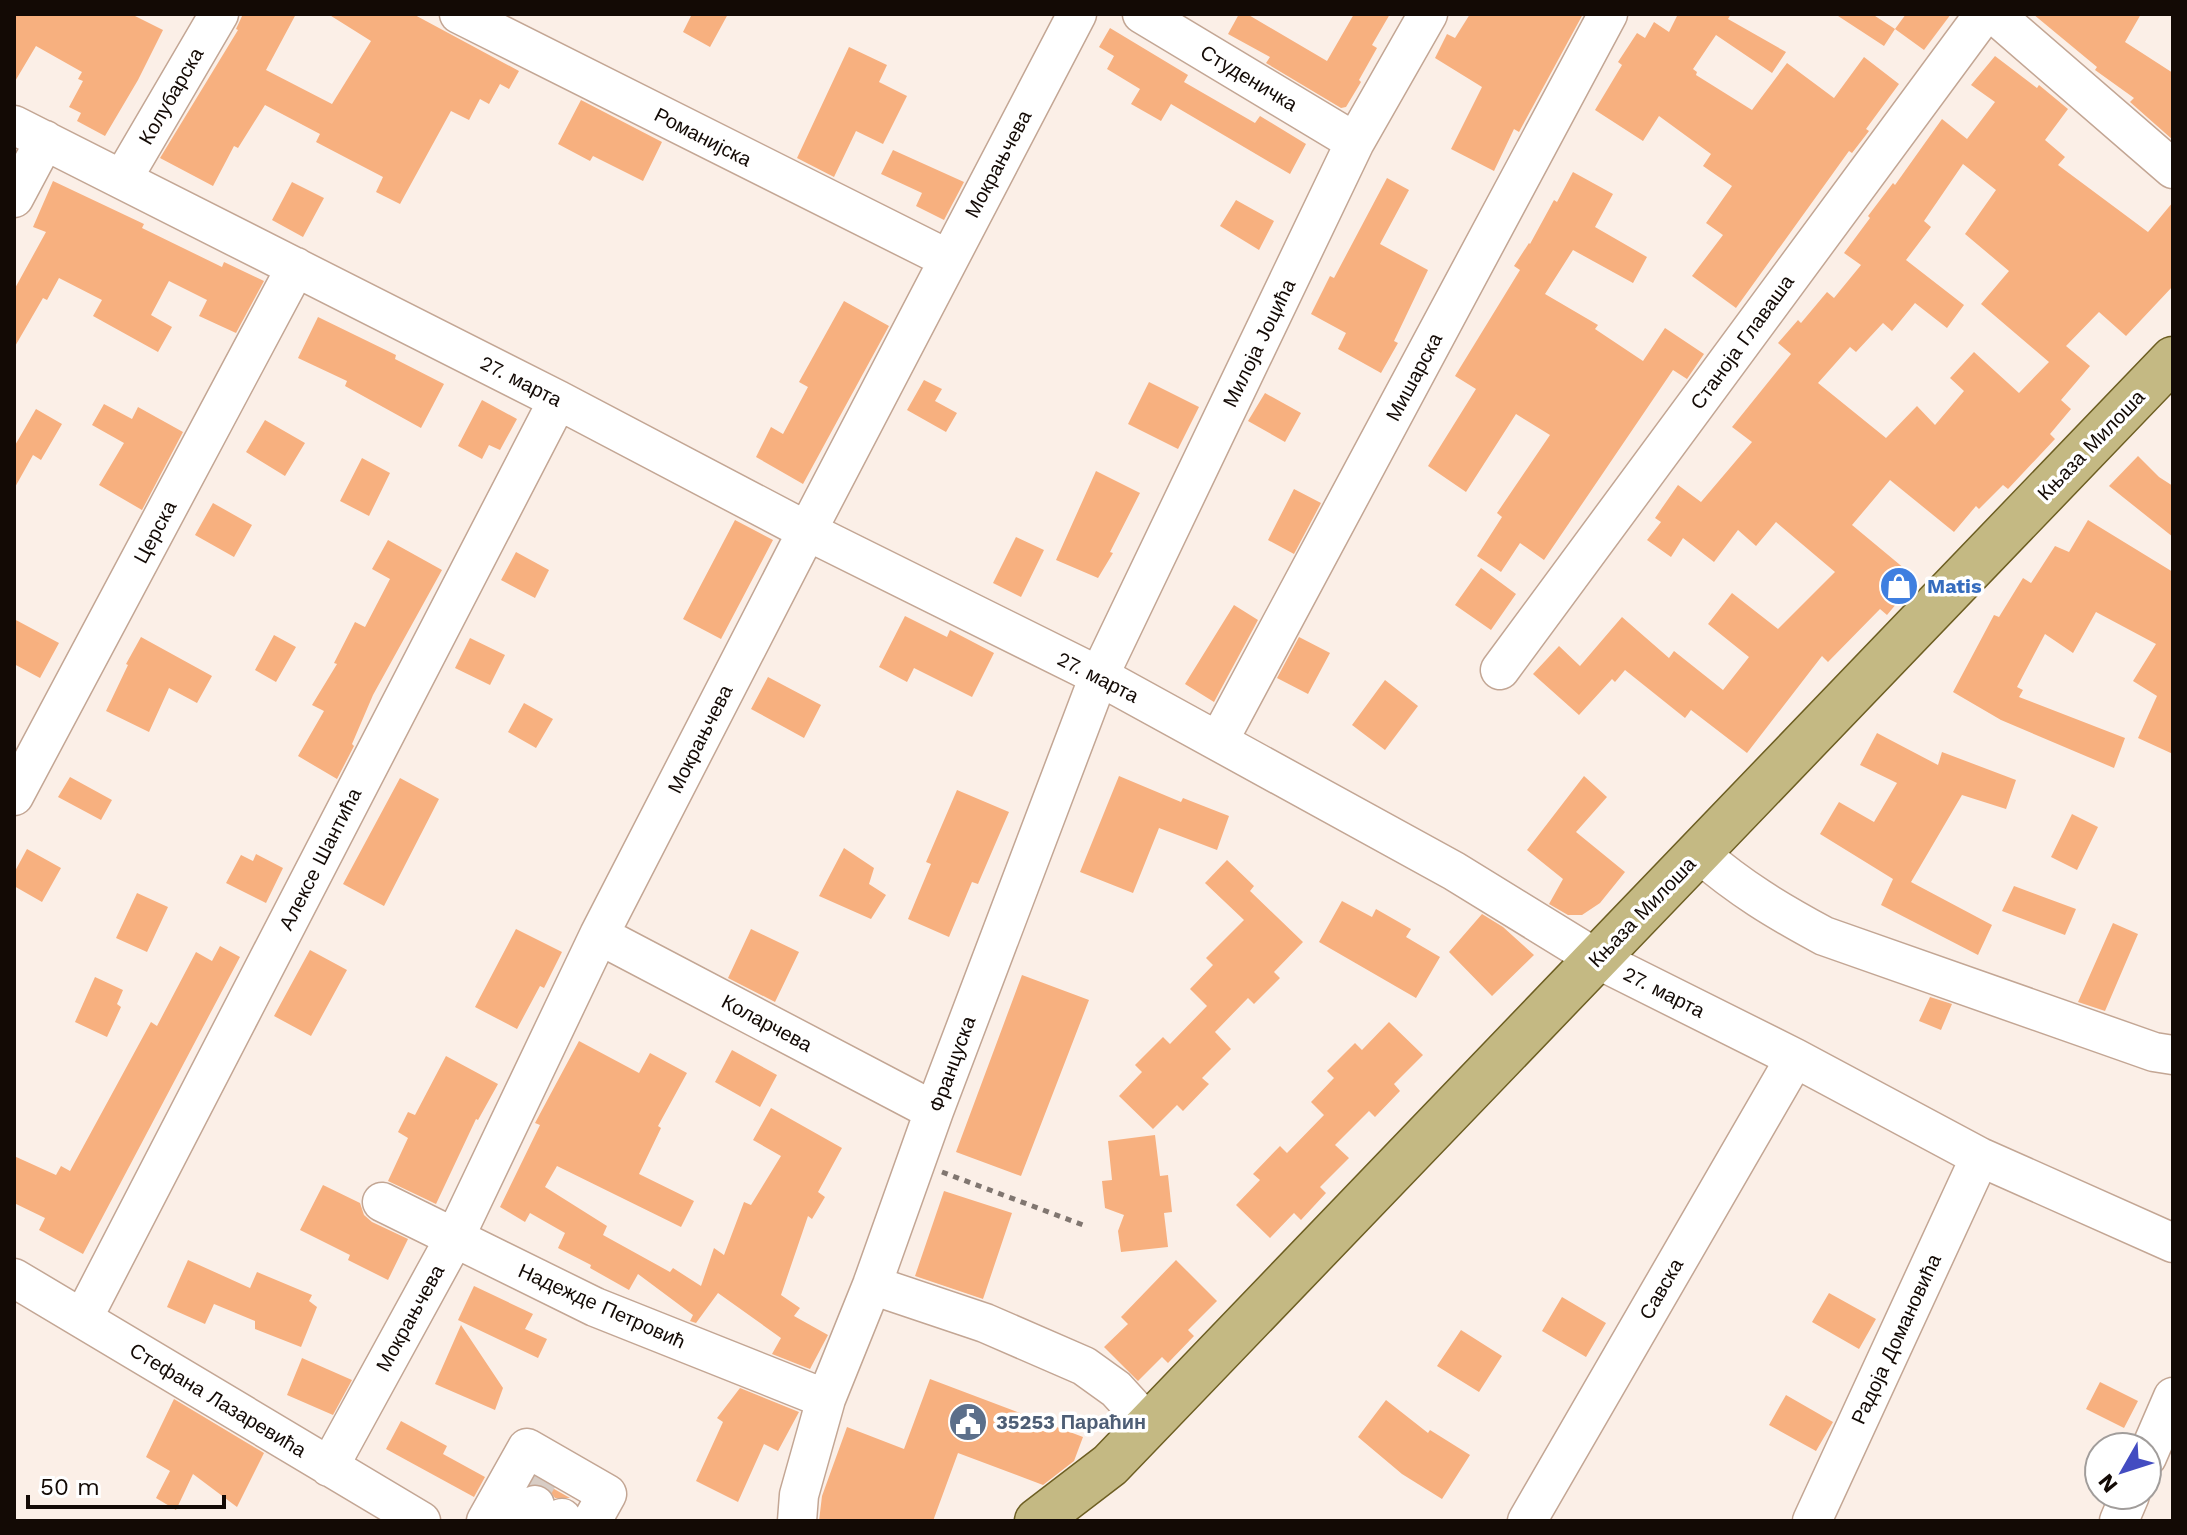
<svg xmlns="http://www.w3.org/2000/svg" width="2187" height="1535" viewBox="0 0 2187 1535" font-family="'Work Sans',sans-serif">
<rect width="100%" height="100%" fill="#fbefe7"/>
<path fill="#f7b07f" fill-rule="evenodd" d="M14 14H131L163 30 138 80 105 136 77 121 81 113 69 107 83 81 78 79 82 72 36 46 14 83Z
M243 14H296L266 70 332 104 371 41 328 14H413L519 71 509 89 500 84 489 104 480 99 469 120 451 111 400 204 376 192 383 177 316 142 320 134 265 105 238 148 234 146 213 186 160 158 238 30 236 29Z
M692 14H728L710 47 683 32Z
M1239 14H1247L1327 61 1354 14H1390L1372 45 1377 48 1359 80 1361 82 1346 107 1341 108 1266 63 1270 57 1228 34Z
M1470 14H1583L1519 132 1514 129 1494 171 1451 149 1482 87 1435 58 1447 34 1455 38Z
M1678 14H1731L1728 19 1786 52 1772 73 1716 35 1693 69 1697 72 1696 75 1752 110 1787 63 1834 98 1864 57 1899 84 1866 129 1869 131 1852 153 1849 151 1736 308 1692 276 1723 235 1706 223 1732 186 1703 166 1711 154 1659 116 1643 141 1595 110 1622 65 1618 62 1637 33 1645 38 1654 22 1669 32Z
M1835 14H1872L1895 29 1884 46Z
M1906 14H1951L1924 50 1895 29Z
M2033 14H2141L2125 42 2173 73V140L2130 102 2134 98 2095 70 2097 67Z
M1110 28 1188 75 1184 82 1255 123 1260 116 1306 144 1290 174 1171 104 1161 121 1131 104 1140 89 1107 69 1114 56 1099 47Z
M849 47 887 65 879 82 907 96 883 144 856 131 834 177 797 158Z
M1995 56 2037 88 2039 85 2068 109 2045 140 2065 157 2058 165 2148 232 2173 202V286L2126 336 2099 312 2066 346 2090 366 2061 400 2071 409 2050 434 2055 439 2008 489 2003 485 1979 509 1976 506 1954 532 1890 480 1852 525 1917 579 1887 615 1880 609 1828 662 1822 656 1747 753 1691 710 1685 718 1625 670 1615 682 1612 679 1579 715 1533 674 1559 646 1580 666 1622 617 1669 658 1674 651 1723 690 1749 657 1708 624 1732 593 1778 629 1835 572 1776 522 1756 546 1738 530 1714 562 1683 538 1671 557 1647 540 1661 522 1655 518 1678 485 1701 502 1752 442 1732 427 1791 354 1778 343 1798 320 1801 323 1827 292 1834 298 1861 265 1844 253 1870 218 1868 216 1893 183 1895 185 1942 119 1967 139 1995 102 1971 85ZM1963 164 1996 190 1965 234 2009 271 1981 304 2049 362 2019 393 1974 352 1950 378 1964 391 1935 425 1917 406 1886 438 1818 383 1850 347 1856 352 1883 323 1892 331 1915 303 1947 328 1964 305 1906 260 1931 227 1924 221Z
M581 100 662 142 643 181 593 156 590 161 558 144Z
M893 150 964 182 944 220 916 206 922 193 881 174Z
M1573 172 1613 194 1595 227 1647 257 1633 283 1573 250 1545 294 1598 325 1595 329 1643 361 1665 328 1704 354 1687 379 1673 370 1544 560 1520 543 1501 572 1477 556 1502 517 1497 513 1550 435 1516 414 1466 492 1428 466 1476 389 1455 376 1520 270 1514 266 1529 243 1530 244 1554 200 1557 202Z
M1387 178 1409 190 1380 244 1428 270 1394 341 1398 343 1381 373 1338 349 1346 333 1311 314 1330 276 1334 278Z
M53 181 144 224 142 228 222 267 224 262 264 281 236 333 199 316 207 300 169 281 151 315 172 327 158 352 93 316 102 300 59 278 47 300 43 298 14 348V290L46 232 33 227Z
M292 182 324 198 303 237 272 220Z
M1236 200 1274 221 1259 250 1220 226Z
M844 301 889 326 803 484 756 457 771 427 783 434 808 387 799 382Z
M318 317 396 355 395 359 444 384 421 428 345 386 347 381 298 358Z
M924 380 942 389 935 401 957 413 946 432 907 410Z
M1149 382 1199 407 1178 449 1128 424Z
M1265 393 1301 413 1285 442 1248 421Z
M482 400 517 419 500 450 489 445 482 459 458 446Z
M104 404 132 419 138 407 183 432 142 510 99 485 124 443 92 425Z
M36 409 62 424 41 460 33 455 14 489V447Z
M265 420 305 443 285 476 246 452Z
M2138 456 2159 477 2173 486V537L2109 486Z
M362 458 390 473 369 516 340 501Z
M1096 471 1140 493 1110 552 1113 553 1098 578 1056 560Z
M1294 489 1321 503 1294 554 1268 540Z
M213 503 252 525 234 557 195 535Z
M735 520 773 540 721 639 683 619Z
M2088 520 2173 572V754L2138 738 2157 696 2133 681 2156 644 2096 612 2073 653 2045 634 2017 687 2023 690 2019 697 2125 738 2114 768 2001 720 1953 692 1994 615 1999 617 2023 578 2031 583 2055 546 2069 552Z
M1016 537 1044 550 1021 597 993 583Z
M388 540 442 570 373 695 352 744 354 746 337 779 298 756 324 711 312 705 337 664 334 663 355 622 365 627 390 579 372 569Z
M516 552 549 570 535 598 501 580Z
M1481 568 1516 594 1491 630 1455 605Z
M1234 605 1258 620 1214 702 1185 684Z
M905 616 947 637 950 630 994 653 972 697 914 668 907 682 879 667Z
M14 619 59 643 40 678 14 664Z
M274 635 296 647 276 682 255 670Z
M141 637 212 676 197 703 169 688 149 732 106 711 128 665 126 664Z
M1299 637 1330 653 1308 694 1277 678Z
M470 638 505 655 490 685 455 668Z
M768 677 821 705 804 738 751 709Z
M1385 680 1418 706 1385 750 1352 725Z
M524 703 553 719 536 748 508 732Z
M1877 733 1938 765 1942 752 2016 780 2006 809 1962 795 1911 882 1992 925 1978 955 1881 905 1893 879 1820 834 1839 802 1874 822 1897 783 1860 765Z
M1119 776 1181 802 1183 798 1229 816 1217 850 1159 828 1133 893 1080 872Z
M1584 776 1607 797 1576 832 1625 872 1600 903 1582 915H1568L1549 904 1563 879 1527 850Z
M70 777 112 800 101 820 58 797Z
M400 778 439 799 384 906 343 884Z
M957 790 1009 812 978 884 972 882 949 937 908 919 931 864 926 862Z
M2072 814 2098 827 2077 870 2051 857Z
M844 848 874 868 869 884 886 895 871 919 819 896Z
M27 849 61 868 42 902 14 886V873Z
M256 854 283 868 266 903 226 883 241 855 253 861Z
M1227 860 1254 886 1250 891 1303 942 1274 972 1280 978 1254 1004 1248 998 1215 1032 1231 1049 1202 1078 1209 1084 1183 1111 1177 1105 1153 1129 1119 1096 1142 1072 1135 1065 1163 1037 1170 1044 1207 1006 1190 989 1213 965 1206 958 1244 920 1205 883Z
M2014 886 2076 909 2065 935 2002 911Z
M137 893 168 907 147 952 116 938Z
M1342 901 1372 917 1376 909 1411 929 1406 937 1440 957 1416 998 1319 942Z
M1482 914 1503 927 1534 955 1492 996 1449 952Z
M2113 923 2138 934 2105 1011 2078 1002Z
M516 929 562 952 544 988 540 986 517 1029 475 1007Z
M751 929 799 952 775 1002 728 978Z
M220 946 240 957 83 1254 39 1230 45 1218 14 1203V1156L56 1175 61 1166 70 1171 151 1022 157 1026 196 952 212 961Z
M310 950 347 970 311 1036 274 1016Z
M1022 975 1089 1000 1021 1176 956 1152Z
M95 977 123 990 117 1004 121 1007 107 1037 75 1022Z
M1930 997 1952 1004 1941 1030 1919 1021Z
M1389 1022 1423 1055 1394 1084 1400 1091 1375 1117 1369 1111 1335 1145 1349 1158 1320 1187 1326 1193 1301 1220 1294 1213 1270 1238 1236 1205 1260 1180 1253 1174 1280 1146 1287 1153 1324 1115 1311 1102 1334 1078 1327 1071 1355 1043 1362 1050Z
M579 1041 639 1073 650 1053 687 1073 658 1126 661 1128 639 1174 694 1201 681 1227 557 1166 545 1187 607 1226 603 1235 670 1272 673 1268 701 1286 714 1248 724 1255 744 1202 751 1205 781 1156 753 1140 771 1108 842 1148 818 1192 825 1197 812 1219 808 1216 781 1295 800 1308 794 1316 828 1335 810 1369 772 1354 781 1338 718 1293 696 1323 690 1321 693 1315 638 1274 629 1290 590 1268 591 1265 558 1248 565 1233 530 1213 525 1222 500 1207 540 1125 535 1123Z
M732 1050 777 1075 760 1107 715 1082Z
M446 1056 498 1084 478 1120 476 1119 436 1204 388 1181 408 1138 398 1132 408 1112 415 1115Z
M1155 1135 1160 1176 1168 1175 1172 1212 1164 1213 1168 1247 1121 1252 1118 1231 1124 1215 1105 1208 1102 1181 1112 1180 1108 1141Z
M323 1185 360 1203 364 1215 372 1222 408 1239 388 1280 348 1260 350 1255 300 1230Z
M944 1191 1012 1213 983 1299 915 1276Z
M188 1260 250 1288 257 1272 312 1295 309 1301 317 1307 301 1347 255 1329V1321L214 1304 205 1324 167 1307Z
M1176 1260 1217 1301 1188 1330 1194 1336 1168 1363 1162 1357 1138 1381 1104 1347 1128 1324 1121 1317Z
M474 1286 533 1314 525 1329 547 1339 538 1358 458 1320Z
M1829 1293 1876 1319 1859 1349 1812 1322Z
M1562 1297 1606 1323 1586 1357 1542 1331Z
M461 1325 503 1388 495 1410 435 1384Z
M1461 1330 1502 1356 1479 1392 1437 1366Z
M302 1358 352 1380 333 1415 287 1395Z
M930 1379 1083 1437 1074 1461 1043 1485 958 1453 933 1521H819L822 1496 847 1427 904 1449Z
M2100 1382 2138 1401 2124 1428 2086 1409Z
M740 1388 799 1412 778 1451 764 1444 738 1502 696 1481 723 1422 717 1418Z
M1786 1395 1833 1422 1816 1451 1769 1425Z
M174 1399 264 1453 237 1507 193 1474 176 1510 156 1498 170 1471 146 1457Z
M1386 1400 1428 1433 1430 1430 1470 1455 1442 1499 1402 1474 1358 1437Z
M401 1421 447 1446 443 1454 485 1477 474 1497 386 1449Z
M535 1478 570 1498H555L546 1486 532 1484Z"/>
<g fill="none" stroke-linecap="round" stroke-linejoin="round">
<path stroke="#d8cdc5" stroke-width="38" stroke-dasharray="38 19" stroke-linecap="butt" d="M526 1500 540 1475"/>
<g stroke="#c3a694" stroke-width="41">
<path id="minor" d="M459 14 948 259
M1142 14 1355 142
M1994 14 2173 169
M14 125 558 400 807 531 1099 676 1454 871 1597 959 1795 1058 1980 1157 2173 1243
M123 178 219 14
M14 198 45 140
M1500 670 1984 14
M1219 740 1608 14
M14 796 296 267
M1699 853C1741 889 1776 910 1824 936L2154 1052 2173 1055
M599 935 934 1111
M382 1202 595 1307 826 1399
M14 1278 421 1521
M872 1285 985 1323 1084 1366 1116 1389 1149 1425
M83 1318 558 400
M2147 1457 2173 1397
M329 1467 455 1237 599 935 807 531 1077 14
M486 1521 527 1448 607 1494 592 1521
M526 1521 535 1505
M560 1521 562 1518
M797 1521 799 1495 826 1399 872 1285 934 1111 1099 676 1355 142 1428 14
M1527 1521 1795 1058
M1812 1521 1980 1157
M2119 1521 2130 1495"/>
</g>
<g stroke="#6d5e22" stroke-width="47">
<path id="major" d="M1037 1521 1110 1465 2173 359"/>
</g>
<path stroke="#807670" stroke-width="5" stroke-dasharray="6 6" stroke-linecap="butt" d="M942 1172 1083 1225"/>
<use href="#minor" stroke="#fff" stroke-width="38"/>
<use href="#major" stroke="#c4b983" stroke-width="44"/>
</g>
<defs>
<g id="shop-disc" transform="scale(2)"><circle r="9.5" fill="#3f7fe0" stroke="#fff"/><path d="M-5-2.5h2.3a2.7 3.5 0 0 1 5.4 0H5L5.5 6h-11ZM-1.5-2.5h3a1.5 2.3 0 0 0-3 0Z" fill="#fff"/></g>
<g id="civic-disc" transform="scale(2)"><circle r="9.5" fill="#5c6f8a" stroke="#fff"/><path d="M-.6-6.5H3V-4.5H.6V-3L4-1V1h2V6H-6V1h2V-1L-.6-3ZM-1.2 2.5V6h2.4V2.5Z" fill="#fff"/></g>
</defs>
<g fill-rule="evenodd">
<use href="#shop-disc" x="1899" y="586"/>
<use href="#civic-disc" x="968" y="1422"/>
</g>
<g text-anchor="middle" dominant-baseline="central" stroke-width="7" stroke-linejoin="round" paint-order="stroke">
<g font-size="20" fill="#130a05" stroke="#fff">
<text transform="translate(1249 78) rotate(31)">Студеничка</text>
<text transform="translate(171 96) rotate(-60)">Колубарска</text>
<text transform="translate(703 137) rotate(27)">Романијска</text>
<text transform="translate(998 164) rotate(-62)">Мокрањчева</text>
<text transform="translate(1742 342) rotate(-54)">Станоја Главаша</text>
<text transform="translate(1259 343) rotate(-64)">Милоја Јоцића</text>
<text transform="translate(1414 377) rotate(-62)">Мишарска</text>
<text transform="translate(521 381) rotate(27)">27. марта</text>
<text transform="translate(2091 445) rotate(-46)">Књаза Милоша</text>
<text transform="translate(155 532) rotate(-62)">Церска</text>
<text transform="translate(1098 677) rotate(27)">27. марта</text>
<text transform="translate(700 739) rotate(-63)">Мокрањчева</text>
<text transform="translate(320 859) rotate(-63)">Алексе Шантића</text>
<text transform="translate(1642 912) rotate(-46)">Књаза Милоша</text>
<text transform="translate(1664 992) rotate(27)">27. марта</text>
<text transform="translate(767 1023) rotate(28)">Коларчева</text>
<text transform="translate(952 1064) rotate(-70)">Француска</text>
<text transform="translate(1661 1289) rotate(-60)">Савска</text>
<text transform="translate(602 1306) rotate(24)">Надежде Петровић</text>
<text transform="translate(410 1318) rotate(-61)">Мокрањчева</text>
<text transform="translate(1896 1339) rotate(-65)">Радоја Домановића</text>
<text transform="translate(218 1400) rotate(31)">Стефана Лазаревића</text>
</g>
<g font-size="20" font-weight="bold" fill="#366cbe" stroke="#fff" text-anchor="start">
<text x="1927" y="586">Matis</text>
</g>
<g font-size="20" font-weight="bold" fill="#4e5e75" stroke="#fff" text-anchor="start">
<text x="996" y="1422">35253 Параћин</text>
</g>
</g>
<rect width="2187" height="1535" fill="none" stroke="#130a05" stroke-width="32"/>
<g transform="translate(2123 1471) rotate(231)"><circle r="38" fill="#ffffff" stroke="#a19d9b" stroke-width="2"/>
<path d="M0-6L14 30L0 20L-14 30Z" fill="#434cc1"/>
<text y="-12" font-size="22" font-weight="bold" text-anchor="middle" fill="#130a05">N</text>
</g>
<path d="M28 1495v12h196v-12" fill="none" stroke="#130a05" stroke-width="4"/>
<text x="40" y="1495" font-size="24" fill="#130a05" stroke="#ffffff" stroke-width="6" paint-order="stroke">50 m</text>
</svg>
